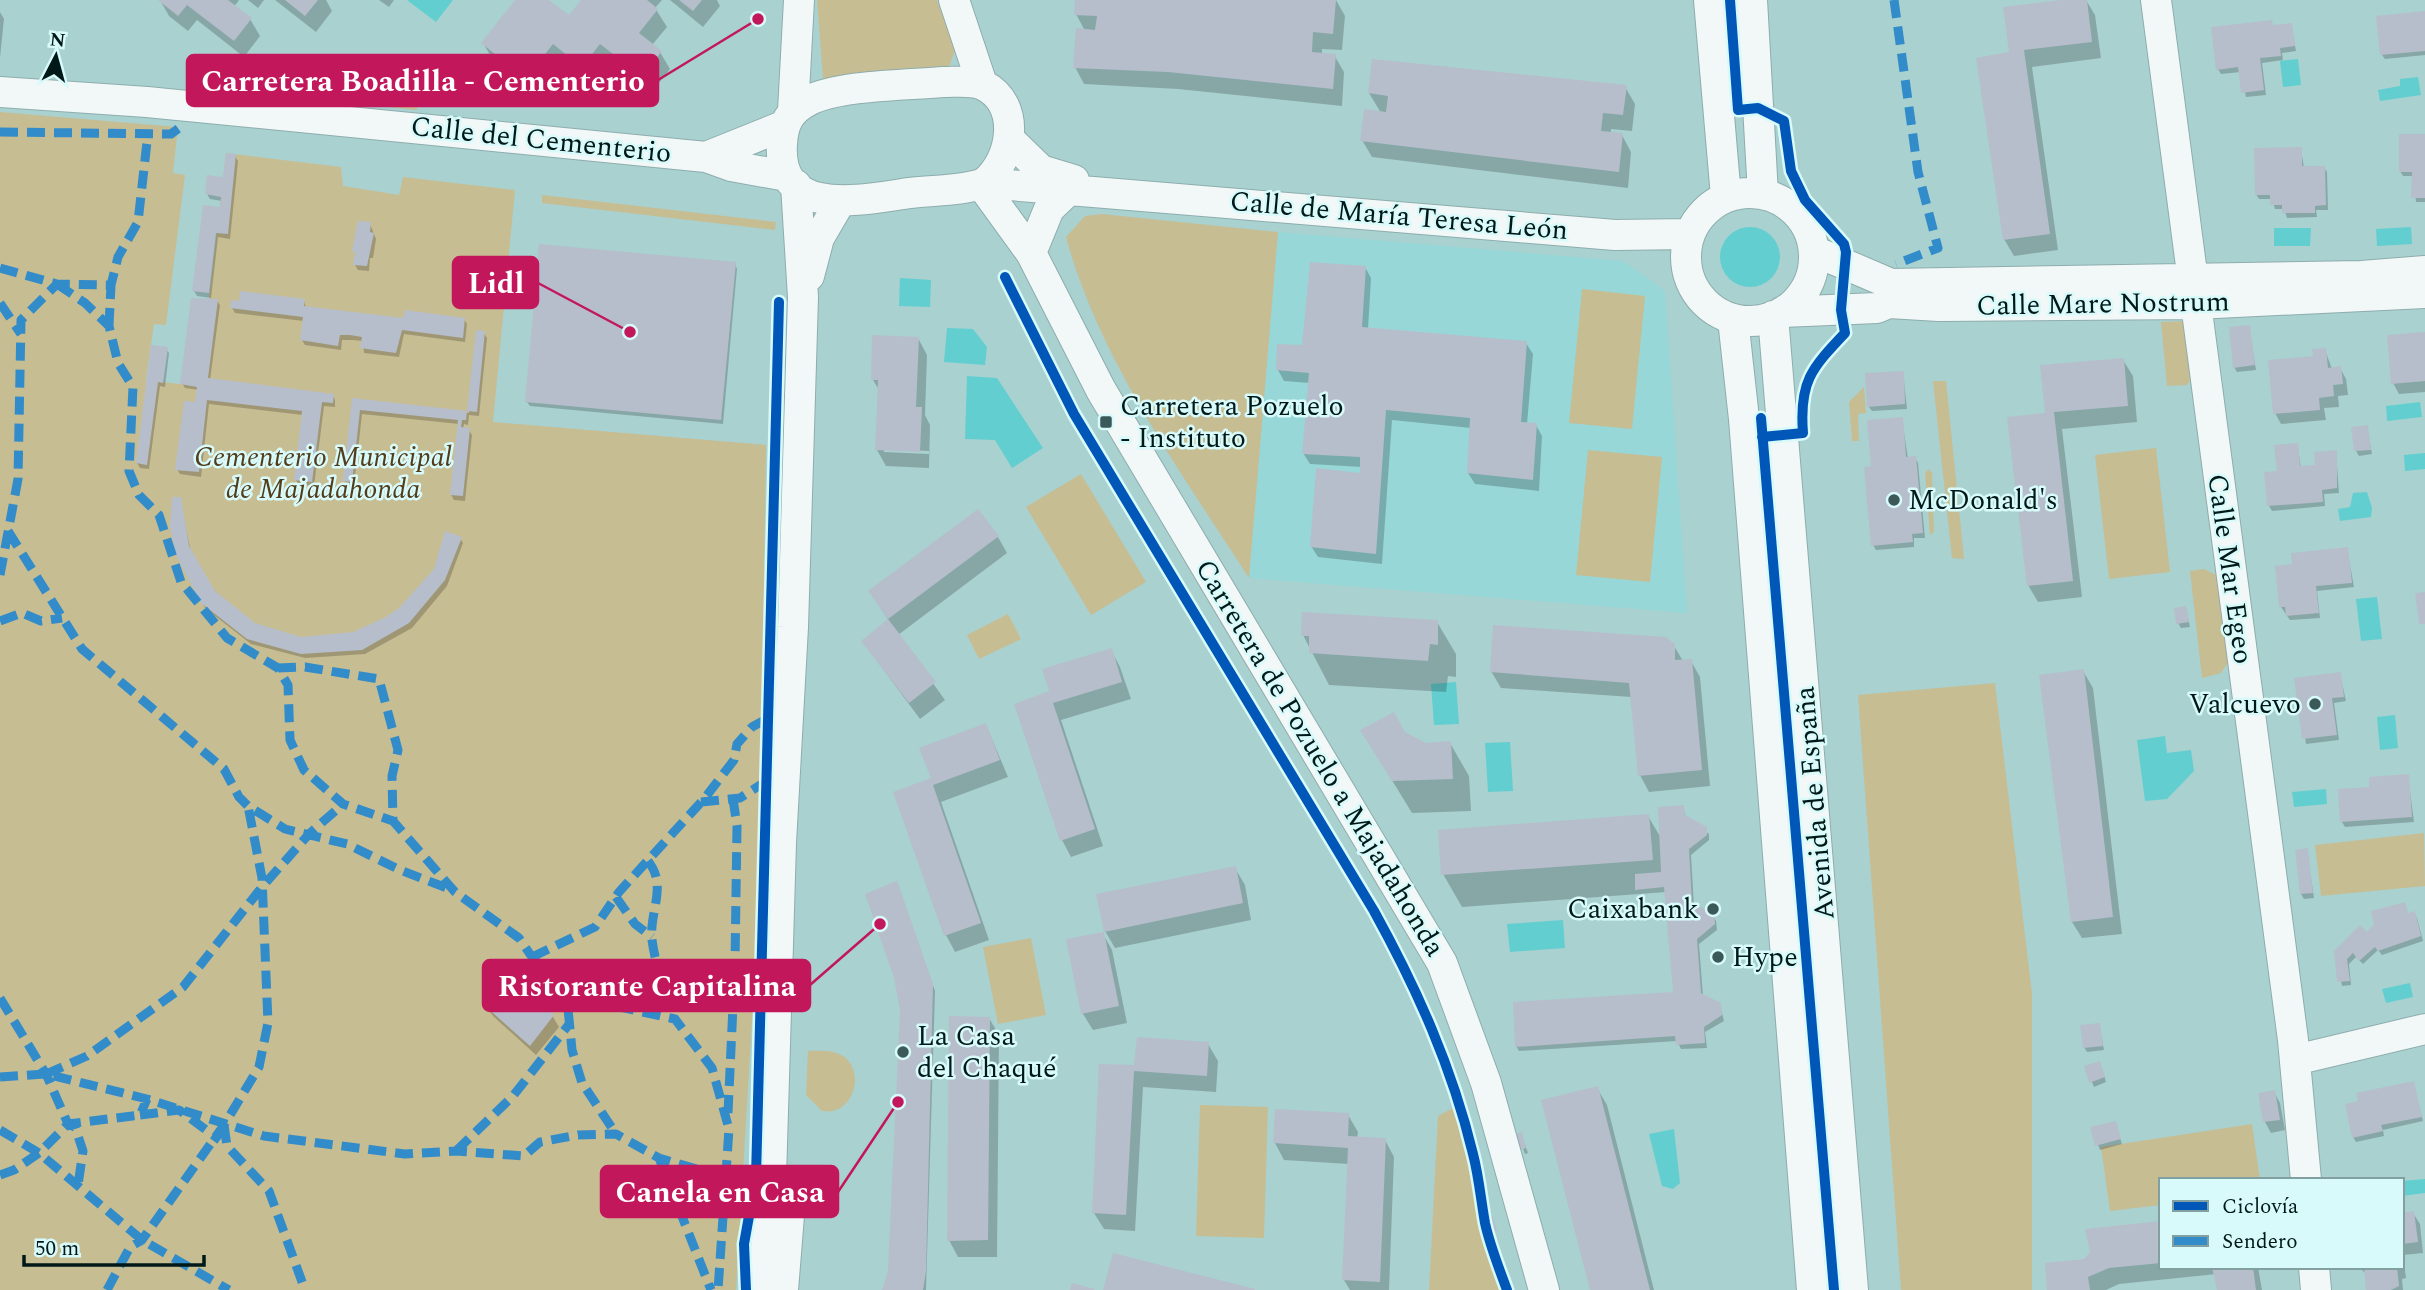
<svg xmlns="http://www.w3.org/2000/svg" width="2425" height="1290" viewBox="0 0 2425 1290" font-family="Spectral,serif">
<rect width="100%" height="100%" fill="#a9d1d0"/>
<path fill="#97d7d7" d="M1278 232 1623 261 1665 291 1687 613 1249 578Z"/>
<path fill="#c7bd92" d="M817 0H937L955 50 949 67 823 79Z
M326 54 422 64 417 110 321 100Z
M0 112 178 127 173 173 185 175 166 325 154 324 146 380 180 384 209 298 226 153 341 167 343 186 399 195 403 177 515 190 493 422 766 445 759 902 736 1290H0Z
M542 195 776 222 775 230 542 203Z
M1102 214 1278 232 1249 578C1182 474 1098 357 1066 237L1085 216Z
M1582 289 1645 296 1632 429 1569 423Z
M2188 321 2193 376 2187 385 2167 386 2161 322Z
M1933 381H1946L1964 559 1952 558Z
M1864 387 1866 413 1858 414 1859 441H1852L1849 402Z
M2156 448 2170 572 2109 579 2095 455Z
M1588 450 1662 457 1650 582 1576 575Z
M1929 469 1932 473 1934 532 1930 535 1925 473Z
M1081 474 1146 582 1091 615 1026 507Z
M2204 569 2218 576 2229 661 2221 673 2202 678 2190 571Z
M1008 614 1021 639 979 659 967 635Z
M1995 683 2032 994V1290H1901L1858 695Z
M2424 833 2425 886 2321 896 2315 845Z
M1031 938 1046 1015 998 1024 983 947Z
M808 1051C817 1051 827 1050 836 1053 868 1062 857 1117 822 1111L806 1095Z
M1200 1105 1268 1107 1264 1238 1196 1236Z
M1455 1107 1495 1280 1499 1290H1429L1438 1116Z
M2252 1124 2260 1180H2161V1205L2110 1211 2101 1147Z"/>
<path fill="#63cecf" d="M407 0H453L436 22Z
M2298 59 2301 85 2283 87 2280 61Z
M2418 77 2421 95 2380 101 2378 90 2400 86V79Z
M1720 257a30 30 0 1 1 60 0a30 30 0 1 1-60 0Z
M2411 227 2412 244 2377 246 2376 229Z
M2274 228H2311L2310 246H2274Z
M900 278 931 280 930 307 899 306Z
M947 328 973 329 987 347 985 365 944 362Z
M967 376 997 378 1043 448 1012 468 995 440 965 439Z
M2420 402 2422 417 2387 421 2386 406Z
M2425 453V469L2405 471 2404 455Z
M2367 492 2372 508 2371 517 2340 521 2338 509 2350 507 2353 493Z
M2377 597 2382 639 2361 641 2356 599Z
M1456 682 1459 724 1434 725 1431 684Z
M2395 715 2398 748 2380 750 2377 717Z
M2165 736 2167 753 2191 750 2194 771 2167 799 2145 801 2137 740Z
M1510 742 1513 791 1488 792 1485 743Z
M2326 789 2327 804 2294 807 2292 792Z
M1563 920 1565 948 1510 952 1507 924Z
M2410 983 2413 997 2386 1003 2382 989Z
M1674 1129 1680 1183 1673 1189 1662 1186 1649 1134Z
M2425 1179V1193L2402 1196V1181Z"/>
<path fill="#0003" fill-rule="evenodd" d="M160 0H239L234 7 250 19 260 36 244 57 197 20 188 31 169 16Z
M248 0H264L258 8Z
M275 0H326L332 11 316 32Z
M379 0H394L389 7Z
M517 0H546L569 18 583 0H662L655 8 667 27 652 45 660 52 670 69 652 92 610 59 592 82 563 60 545 82 530 70 520 82 493 60 483 43Z
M670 0H717L720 6 703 27Z
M1077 0H1336L1345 16 1342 50 1322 49V55H1334L1344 72 1342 106 1178 89 1084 84 1075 67 1085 31 1076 14Z
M2075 0H2086L2095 15 2101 58 2032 67 2058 250 2014 256 2004 239 2011 53Z
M0 12 4 19 0 58Z
M2425 13V55L2385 59 2382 55Z
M2291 25 2296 51 2282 53 2283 60 2262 63 2266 95 2246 97 2241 72 2221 74 2218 69 2274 27Z
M1625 87 1635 104 1632 131 1611 129V134L1622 135 1631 152 1628 188 1372 157 1362 140 1381 113 1369 93Z
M2425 136V202H2416L2413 176H2403L2400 171Z
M2301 149 2304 168H2324L2327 172 2328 210H2316L2317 217 2287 218 2284 209H2275L2272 199H2259L2256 194Z
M235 156 238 161 230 239 218 237 211 298 197 296 194 291 222 201 210 199 207 194 225 179Z
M370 224 376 239 373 258H370L369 271 358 270 355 265Z
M735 264 737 269 723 424 530 406 527 402Z
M1365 267 1371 278 1368 329 1526 343 1533 354 1527 424 1536 425 1542 436 1539 491 1475 484 1468 473 1471 428 1392 420 1382 564 1318 557 1311 546 1362 475V467L1310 464 1303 453 1310 383 1284 381 1278 370 1304 347Z
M304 300 306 308 405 320 464 319 467 324 465 342 404 334 399 357 364 353 363 341 353 340H342L341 350 305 345 302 340 304 321 235 313 232 308Z
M217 301 220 305 210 380 333 395 335 400V407L324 406 314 486 298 484 296 480 303 415 209 404 201 477 180 474 177 469 199 390 185 388 182 383Z
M2249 327 2256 370 2237 372 2234 367Z
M477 332 484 333 487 338 479 416 469 415 468 425 464 424 463 429 469 430 472 435 465 501 454 500 451 495 459 424 362 414 354 486H348L345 481 354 400 469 413Z
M2425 334V392L2399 394 2393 383Z
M918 338 927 355 925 415 930 425 929 468 886 466 877 450 879 390 873 380ZM884 449 929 451V454L884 452Z
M166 349 169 353 165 387 160 386 149 469 140 468 137 463Z
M2325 350 2332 369 2340 368 2346 379 2348 395 2338 396 2339 407 2324 408 2326 420 2281 424 2275 413Z
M2123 360 2133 376 2137 422 2062 429 2082 597 2038 602 2028 585 2047 415Z
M1903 372 1907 409 1872 411 1869 407Z
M1902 419 1908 459 1915 458 1918 463 1925 538H1914V547L1876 550 1873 545V467Z
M2367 427 2372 454 2359 456 2356 451Z
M2297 444 2301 468 2317 466 2336 452 2339 493 2324 494 2325 506 2272 511 2269 506 2279 473Z
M180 499 191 553 208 585 254 625 301 638 354 634 401 610 460 538 463 543 447 586 412 628 365 654 305 658 251 644 205 608 178 554Z
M998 537 1007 553 898 635 945 700 920 719 863 642 889 621 870 592Z
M2347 549 2354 587 2317 591 2320 618 2290 620 2281 607 2294 565Z
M2186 608 2190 627 2181 628 2178 623Z
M1437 622 1456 654V677L1448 676 1446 692 1329 685 1303 635Z
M1674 646 1683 661H1691L1700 677 1710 786 1649 792 1640 775 1631 697 1501 688 1491 671Z
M1111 650 1120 667 1131 699 1061 720 1103 846 1071 857 1062 840 1051 693Z
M2083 671 2093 688 2122 934 2082 938 2072 922Z
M2340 674 2346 701 2334 703 2339 740 2306 744 2296 679Z
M986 725 1008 777 941 802 989 940 955 952 946 935 895 793 933 779Z
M1362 731 1404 734 1425 745 1450 743 1469 776 1471 811 1412 813Z
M2408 776 2414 822 2345 827 2342 822 2371 788Z
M1683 807 1686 817 1709 834V840L1691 855 1694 906 1713 916 1716 921 1717 930 1699 944 1703 996 1720 1005 1724 1021 1705 1032 1707 1048 1681 1049 1677 1041 1519 1051 1516 1046 1675 994 1666 892 1462 907 1443 874 1648 816 1661 838Z
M2307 850 2314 898 2304 899 2301 894Z
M1235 868 1245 885 1251 920 1115 948 1105 931Z
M899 888 935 991 926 1290H883L890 1272 902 1010Z
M2404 904 2408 914 2414 913 2417 918 2423 941 2382 955 2378 950 2363 964 2356 957 2349 964 2351 985 2342 986 2335 952 2367 934Z
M1103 934 1112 950 1127 1023 1093 1030 1083 1014 1068 941Z
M509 979 553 1017 559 1027 536 1055 493 1016 486 1005Z
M989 1018 999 1035 997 1257H958L949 1240Z
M2099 1024 2104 1050 2087 1052 2084 1047Z
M1208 1044 1218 1061 1216 1092 1143 1087 1135 1231 1104 1229 1094 1213 1101 1066 1136 1067Z
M2086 1067 2102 1068 2106 1082 2094 1087Z
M2413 1083 2423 1121 2383 1130 2384 1136 2356 1142 2353 1137Z
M1597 1088 1607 1105 1654 1290H1591Z
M2274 1092 2280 1103 2285 1130 2271 1133 2265 1122Z
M1348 1115 1358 1132 1357 1139 1385 1140 1394 1157 1389 1290H1350L1344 1280 1349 1164 1284 1160 1275 1143Z
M2115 1123 2122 1144 2100 1150 2092 1128Z
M1521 1134 1528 1153 1525 1154 1518 1135Z
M2413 1213 2420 1224 2423 1253 2403 1255 2406 1278 2402 1279 2403 1290H2368L2366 1274 2359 1267H2402V1214Z
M2161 1222V1267H2258L2262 1290H2219L2217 1274 2119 1284 2106 1290H2048L2085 1261Z"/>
<path fill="#b6becc" d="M158 0H228L252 18 234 41 187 5 178 16Z
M285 0H318L305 16Z
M515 0H549L569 15 581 0H647L658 9 639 33 662 51 642 76 600 44 582 67 553 44 535 67 519 54 510 66 481 43Z
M679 0H702L693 11Z
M1075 0H1336L1333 34 1313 32 1312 52 1336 54 1333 89 1168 72 1073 68 1076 28 1095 30 1097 16 1074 15Z
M2061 0H2087L2092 42 2024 50 2050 234 2003 240 1976 58 2009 52 2003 7Z
M2425 11V51L2380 55 2376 16Z
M2272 20 2273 25 2292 23 2295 46 2280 48 2281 56 2260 58 2264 90 2241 93 2238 67 2216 70 2211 27Z
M1372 59 1627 85 1623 115 1603 113 1601 131 1623 133 1619 172 1360 141 1364 109 1386 112 1388 96 1368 93Z
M2399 134H2425V198H2411L2412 172H2399Z
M2302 147V166H2325L2326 205 2315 206V213H2282V205H2270V195H2255L2254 148Z
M226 153 236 154 228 234 216 233 209 293 192 291 203 205 220 207 221 197 205 194 207 175 223 177Z
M358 221 371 222 370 232 374 233 367 266 353 265 355 252 352 251Z
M539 244 736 262 721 420 525 402Z
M1310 262 1366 266 1362 327 1527 341 1521 422 1537 423 1533 480 1467 473 1470 418 1386 410 1376 554 1310 547 1316 468 1360 473V457L1302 454 1309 373 1276 370 1277 344 1302 345Z
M240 291 305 299 304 306 403 318 405 310 465 318 463 338 402 330 396 353 360 348 362 337 350 335H340L338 346 300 340 303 317 230 308 231 300 239 301Z
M191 298 218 299 208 378 334 394 333 403 322 402 312 482 294 480 302 411 207 400 199 472 175 470 184 401 195 402 197 387 180 384Z
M2250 325 2255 365 2233 368 2229 327Z
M476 330 485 331 477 412 467 411Z
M2425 332V381L2391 384 2387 335Z
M872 335 919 337 916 407H922L920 452 875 450 878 380H871Z
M151 345 168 347 163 383 158 382 147 465 136 463Z
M2326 348 2328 368 2341 366 2343 384 2333 385 2334 396 2319 398 2320 410 2273 414 2268 360 2313 356 2312 349Z
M2124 358 2128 406 2054 412 2073 581 2027 586 2007 417 2045 413 2040 365Z
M1904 371 1905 404 1867 407 1865 373Z
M352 398 467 411 466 420H462L461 427 470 428 463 496 450 495 458 420 360 410 352 482 343 481Z
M1903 417 1906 457 1916 456 1923 533 1912 534 1913 542 1871 546 1864 467 1871 466 1867 420Z
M2368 425 2371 450 2354 451 2351 427Z
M2298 443 2300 466 2315 465 2314 452 2337 450V488L2322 490 2323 502 2267 506 2264 472 2277 471 2274 445Z
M172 497H181L189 546 215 591 255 623 301 637 353 632 386 617 399 608 434 569 445 531 462 537 445 580 409 623 362 650 301 654 247 639 201 603 176 555 170 527Z
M978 509 999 536 888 619 868 591Z
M2348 547 2352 583 2316 586 2319 613 2286 616 2285 607H2279L2275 566 2292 564 2291 553Z
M2425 592V624H2419L2415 593Z
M2186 606 2189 622 2176 624 2174 608Z
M1302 612 1438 620V645L1430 644 1428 661 1309 653V636H1301Z
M888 619 936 682 909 703 861 641Z
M1493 625 1666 637 1675 644V660L1692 659 1702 770 1638 776 1629 683 1490 672Z
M1112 648 1122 682 1053 703 1095 829 1060 841 1014 704 1049 691 1042 669Z
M2084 669 2113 917 2071 922 2039 675Z
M2341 672 2344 697 2332 698 2337 735 2302 739 2294 678Z
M1394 712 1405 732 1426 743 1451 741 1453 779 1392 781 1360 730Z
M986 723 1000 760 933 785 981 923 944 936 893 792 931 778 919 748Z
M2409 774 2412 817 2340 822 2338 789 2369 787V777Z
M1684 805 1685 815 1707 827V835L1689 849 1692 903 1714 914 1715 924 1697 939 1701 993 1721 1003 1722 1015 1704 1027 1705 1043 1676 1045 1675 1036 1515 1047 1513 1002 1673 992 1664 887 1635 890V874L1661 872 1658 807Z
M1649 814 1653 860 1441 875 1438 830Z
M2308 848 2313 893 2300 894 2295 850Z
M1236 866 1243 903 1104 932 1119 1006 1081 1014 1066 939 1104 932 1096 894Z
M897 881 933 984 926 1271 923 1290H882L888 1271 900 1010 894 978 865 894Z
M2405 902 2408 913 2415 911 2421 936 2378 951 2375 947 2359 961 2353 953 2347 959 2350 981 2337 982 2334 951 2360 925 2367 932 2374 924 2371 911Z
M509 977 554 1015 530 1046 484 1005Z
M949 1016 990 1017 988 1240 947 1241Z
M2100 1023 2103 1046 2083 1048 2080 1025Z
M1137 1037 1209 1042 1207 1076 1134 1071 1126 1215 1092 1213 1099 1064 1134 1065Z
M2100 1061 2105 1077 2089 1083 2084 1066Z
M2414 1081 2422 1117 2381 1125 2383 1131 2352 1138 2345 1104 2358 1101 2356 1093Z
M1598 1086 1650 1290H1590L1541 1100Z
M2275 1090 2280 1120 2263 1122 2258 1093Z
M1275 1109 1349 1113 1348 1136 1386 1138 1380 1282 1342 1280 1348 1148 1273 1143Z
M2116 1121 2121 1139 2095 1146 2090 1127Z
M1522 1132 1526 1148 1520 1150 1516 1134Z
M2414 1211 2418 1242 2402 1244V1213Z
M1492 1215 1497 1231 1490 1233 1486 1216Z
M2161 1221V1263L2109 1268 2088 1277 2090 1290H2047L2045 1263 2084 1259 2090 1252 2085 1229Z
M1113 1253 1255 1289V1290H1103Z
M2212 1267H2253L2256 1290H2217Z
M2364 1267H2397L2399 1286 2391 1290H2366Z
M1072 1283 1094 1289V1290H1070Z"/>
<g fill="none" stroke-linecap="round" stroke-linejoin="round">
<g stroke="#8eadad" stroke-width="32">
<path id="street" d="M954 0 982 84
M1709 0 1726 197
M1752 0 1763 194
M2156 0 2293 1040 2306 1180
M944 82C956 82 972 80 983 85 1022 104 1013 160 984 183 962 191 934 190 910 193 864 199 777 220 782 144 783 124 789 111 808 101 837 85 909 85 944 82Z
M0 92 147 102 706 157 731 166 787 176
M793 111 799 0
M1009 139 1041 170 1074 180
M706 157 783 126
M984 183 1615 235 1689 234
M981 184 1031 253 1101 390 1442 963 1486 1083 1544 1290
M1686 257a64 64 0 1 1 128 0a64 64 0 1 1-128 0Z
M1814 251 1891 284 2362 276 2425 271
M1031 253 1049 209 1069 190
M809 276 819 238 840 202
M1782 312 1877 308 1889 303 1939 306 2195 304 2425 293
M1773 316 1853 1290
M1733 319 1744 419 1812 1290
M2295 1060 2425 1029
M2314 1267 2316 1290
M763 1290 771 1178 781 843 793 627 803 297 796 185
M783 1290 790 1203"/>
</g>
<use href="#street" stroke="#f2f8f8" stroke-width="30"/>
<path stroke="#328cc9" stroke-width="9" stroke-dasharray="18 9" stroke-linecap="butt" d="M1894 0 1918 172 1938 248 1896 264
M0 132 171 134 182 126
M0 268 57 284 111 285 118 257 138 222 148 133
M57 284 85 303 109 326 118 363 133 387 129 471 139 495 159 515 181 582 227 638 278 668 288 685 290 740 304 770 343 804 393 821
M0 303 21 334
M109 326 111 285
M8 531 82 649 224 769 239 797 248 806 285 829 347 844 400 870 452 890
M0 575 18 479 21 320 57 284
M0 621 22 613 41 621 62 618
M278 668 305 667 379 679 398 750 392 776 393 821 455 892 519 938 532 957 566 988 572 1050 582 1083 616 1134
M701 802 740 798 768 780
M648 861C668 886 649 911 652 940 656 968 665 993 675 1019
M616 897 635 924 652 937
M532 957 595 927 619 892 704 799 734 760 737 744 752 727 770 717
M566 988 591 1001 675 1019 712 1068 729 1129 718 1290
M0 998 46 1074 68 1124 75 1127 83 1151 78 1185
M46 1074 87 1056 183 987 262 887 309 834 343 804
M0 1077 46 1074 147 1099 264 1136 405 1154 456 1151 524 1156 540 1142 578 1135 616 1134 659 1158 724 1177H756
M728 1113 735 963 737 826 733 799
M140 1115 179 1110 220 1140
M224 1125 227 1146 269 1191 305 1290
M0 1130 39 1153 142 1240 229 1290
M456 1151 513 1096 570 1023
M659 1158 711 1290
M0 1175 14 1170 39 1153 68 1124 140 1115 147 1099
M107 1290 130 1247 142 1240 224 1125 259 1067 268 1023 262 878 248 806"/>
<g stroke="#d8fafa" stroke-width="15">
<path id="cycleway" d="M1730 0 1738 110 1758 108 1784 121 1791 171 1805 200 1844 244 1846 252 1841 310 1845 333C1811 369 1799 382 1803 433L1762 437
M1005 277 1074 414 1374 911C1417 989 1452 1067 1473 1154 1479 1177 1481 1201 1485 1223 1490 1246 1499 1268 1507 1290
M1761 418 1834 1290
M746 1290 744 1244 756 1177 779 302"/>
</g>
<use href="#cycleway" stroke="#0057b8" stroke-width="10"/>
</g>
<g fill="#3b5958" stroke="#d8fafa" stroke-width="2.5">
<rect x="1099" y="415" width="14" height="14" rx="3.5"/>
<circle cx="1894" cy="500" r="7"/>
<circle cx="2315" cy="704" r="7"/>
<circle cx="1713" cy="909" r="7"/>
<circle cx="1718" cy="957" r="7"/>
<circle cx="903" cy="1052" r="7"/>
</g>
<g text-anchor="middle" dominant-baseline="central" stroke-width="5" stroke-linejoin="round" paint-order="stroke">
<g font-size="28" fill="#001818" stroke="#d8fafa">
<text transform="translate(541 140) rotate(6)">Calle del Cementerio</text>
<text transform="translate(1399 216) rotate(5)">Calle de María Teresa León</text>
<text transform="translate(2103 304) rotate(-1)">Calle Mare Nostrum</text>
<text transform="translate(2230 569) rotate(82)">Calle Mar Egeo</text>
<text transform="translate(1320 758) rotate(59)">Carretera de Pozuelo a Majadahonda</text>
<text transform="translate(1815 803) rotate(-95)">Avenida de España</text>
</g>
<g font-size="28" fill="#001818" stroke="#d8fafa" text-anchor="start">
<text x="1120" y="406">Carretera Pozuelo<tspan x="1120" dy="32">- Instituto</tspan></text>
<text x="1908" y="500">McDonald's</text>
<text x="2301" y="704" text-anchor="end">Valcuevo</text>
<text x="1699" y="909" text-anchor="end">Caixabank</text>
<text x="1732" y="957">Hype</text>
<text x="917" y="1036">La Casa<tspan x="917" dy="32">del Chaqué</tspan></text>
</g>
<g font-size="28" font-style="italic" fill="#523c1a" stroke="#d8fafa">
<text x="323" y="457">Cementerio Municipal<tspan x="323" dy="32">de Majadahonda</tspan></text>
</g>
</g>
<path fill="none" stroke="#c2185b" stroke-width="2.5" d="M758 19L658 80M630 332L538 283M880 924L810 985M898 1102L838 1192"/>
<g fill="#c2185b" stroke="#d8fafa" stroke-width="2.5">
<circle cx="758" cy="19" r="7"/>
<circle cx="630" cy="332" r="7"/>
<circle cx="880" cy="924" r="7"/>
<circle cx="898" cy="1102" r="7"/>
</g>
<g fill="#c2185b" stroke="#c2185b" stroke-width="2.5">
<rect x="187" y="55" width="471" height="51" rx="7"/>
<rect x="453" y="257" width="85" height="51" rx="7"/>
<rect x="483" y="960" width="327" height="51" rx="7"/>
<rect x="601" y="1166" width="237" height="51" rx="7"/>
</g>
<g font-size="30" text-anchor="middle" font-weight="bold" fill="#fff">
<text x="423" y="91">Carretera Boadilla - Cementerio</text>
<text x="496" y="293">Lidl</text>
<text x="647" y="996">Ristorante Capitalina</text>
<text x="720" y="1202">Canela en Casa</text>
</g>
<rect x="2159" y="1178" width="245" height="91" fill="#d8fafa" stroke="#82a0a0" stroke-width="2"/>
<rect x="2173" y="1201" width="35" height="10" fill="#0057b8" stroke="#82a0a0" stroke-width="2"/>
<text x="2222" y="1213" font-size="21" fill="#001818">Ciclovía</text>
<rect x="2173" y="1236" width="35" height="10" fill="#328cc9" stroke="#82a0a0" stroke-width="2"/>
<text x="2222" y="1248" font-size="21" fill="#001818">Sendero</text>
<g transform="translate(56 56) rotate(6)" stroke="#d8fafa" stroke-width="5" paint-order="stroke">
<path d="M0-5L12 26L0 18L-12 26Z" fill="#001818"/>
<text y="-10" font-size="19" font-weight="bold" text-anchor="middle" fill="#001818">N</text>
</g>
<path d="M24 1255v10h180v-10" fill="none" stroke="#001818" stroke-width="3.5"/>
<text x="35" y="1255" font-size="21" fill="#001818" stroke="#d8fafa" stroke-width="5" paint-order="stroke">50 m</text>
</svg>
